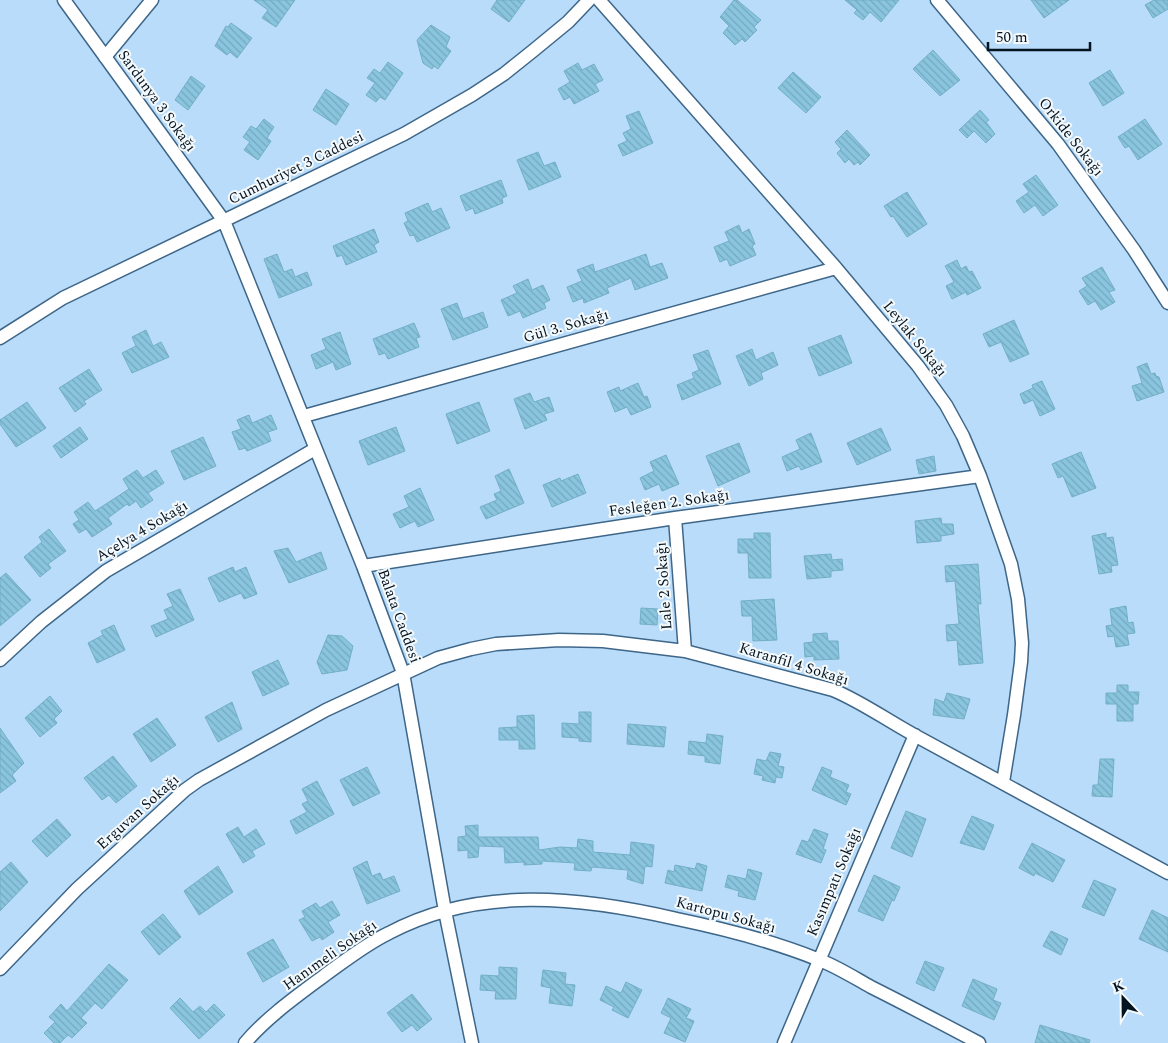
<svg xmlns="http://www.w3.org/2000/svg" width="1168" height="1043" viewBox="0 0 1168 1043" font-family="Spectral,serif">
<defs>
<pattern id="building-back-hatch" width="6" height="6" patternUnits="userSpaceOnUse" patternTransform="scale(1.25)"><rect width="6" height="6" fill="#89c5de"/><path d="M-1 5l2 2M0 0l6 6M5-1l2 2" fill="none" stroke="#75a8be"/></pattern>
</defs>
<rect width="100%" height="100%" fill="#b9dcfa"/>
<path fill="url(#building-back-hatch)" stroke="#73afc6" d="M254 0H295L276 27 262 18 268 10Z
M497 0H525L509 22 491 9Z
M734 0H737L761 20 754 27 757 30 745 42 742 39 735 45 723 33 729 26 720 17Z
M845 0H899L881 22 870 12 863 20 854 13 857 10Z
M1031 0H1069L1044 18Z
M1154 0H1168V9L1153 18 1145 5Z
M231 23 252 38 237 58 230 52 227 55 215 46 226 26 228 27Z
M431 25 450 37 446 47 451 51 438 69 434 66 432 69 423 63 417 40Z
M933 50 960 80 940 96 913 69Z
M388 62 403 73 385 100 380 97 376 102 366 95 375 83 367 78 374 69 380 73Z
M578 63 582 70 594 64 603 80 595 84 599 91 574 104 570 97 564 100 558 89 570 82 564 71Z
M1110 70 1124 93 1103 106 1089 83Z
M793 72 821 97 806 113 778 88Z
M191 76 205 86 188 110 175 100Z
M326 89 349 104 336 125 313 110Z
M980 110 989 120 986 122 995 134 986 143 974 131 967 138 959 130Z
M639 111 653 143 623 156 618 145 627 141 623 133 631 129 626 116Z
M264 119 274 127 267 138 271 141 258 160 244 150 250 142 243 137 251 126 256 129Z
M1145 119 1162 144 1138 160 1129 146 1125 148 1118 137Z
M847 130 870 155 860 165 858 162 854 165 849 159 845 163 837 153 841 149 835 142Z
M538 152 544 166 555 162 561 177 529 190 517 160Z
M1036 175 1058 205 1043 216 1035 205 1024 213 1016 201 1029 192 1023 184Z
M501 180 507 196 502 198 503 203 475 214 473 208 466 211 460 196Z
M907 192 927 224 907 237 893 216 891 217 884 206Z
M428 203 432 212 441 208 450 228 417 242 414 235 410 236 404 223 408 221 405 213Z
M739 225 742 233 749 229 755 244 752 246 756 255 730 266 727 259 720 262 714 247 729 241 725 232Z
M374 229 379 242 374 245 377 252 346 265 342 255 337 257 333 246Z
M277 254 284 272 292 269 295 277 307 272 312 285 279 298 264 259Z
M646 254 650 267 662 263 668 278 635 290 631 278 607 288 609 293 584 303 583 298 573 302 567 287 582 281 577 270 593 264 595 272Z
M957 260 961 269 966 266 969 272 972 271 981 288 967 295 966 292 952 299 946 286 954 282 945 266Z
M1102 267 1115 290 1109 292 1115 302 1101 310 1095 301 1088 305 1079 291 1087 286 1082 278Z
M528 279 532 290 543 285 550 300 544 303 546 308 523 318 520 311 508 316 501 300 517 293 513 286Z
M457 303 463 319 483 312 488 327 453 340 441 309Z
M1014 320 1029 354 1010 362 1001 342 989 347 983 334Z
M414 323 420 337 416 338 419 347 388 359 385 353 379 355 373 339Z
M146 330 153 346 161 342 169 357 132 373 122 353 136 346 132 337Z
M340 332 351 364 336 370 333 362 316 369 311 355 326 349 322 339Z
M841 335 852 363 819 376 808 348Z
M752 349 756 360 773 352 778 365 761 373 763 379 749 386 736 356Z
M708 350 721 384 682 400 677 385 694 378 692 373 699 370 693 355Z
M1147 363 1151 374 1155 373 1156 376 1159 377 1164 392 1137 401 1132 386 1142 383 1137 367Z
M89 369 102 390 84 401 86 404 75 412 59 388Z
M1042 381 1055 409 1040 416 1033 400 1024 404 1020 394 1033 388 1032 385Z
M638 383 644 397 647 396 651 407 631 415 627 407 615 412 607 392 619 387 620 391Z
M530 393 534 402 549 397 554 411 544 414 547 420 525 429 514 399Z
M27 402 46 428 16 447 0 424V420Z
M479 402 490 431 457 444 446 414Z
M249 415 252 423 271 415 277 429 268 432 271 441 247 451 245 448 239 450 232 432 241 429 237 420Z
M80 427 88 439 61 458 53 446Z
M396 427 405 451 368 465 359 441Z
M881 428 891 450 857 465 847 443Z
M811 433 822 462 801 470 799 466 787 471 782 457 800 449 796 440Z
M203 437 216 466 184 480 171 451Z
M739 443 750 472 718 486 706 456Z
M1081 452 1096 488 1072 497 1063 476 1058 478 1052 464Z
M666 455 679 484 662 491 659 484 645 490 640 478 654 471 650 462Z
M934 456 936 471 919 474 916 460Z
M509 469 524 503 486 519 480 507 497 500 494 494 501 491 495 476Z
M137 470 143 478 156 470 164 483 148 493 153 500 141 508 136 501 129 506 127 504 108 518 112 524 92 537 86 529 79 533 73 524 79 520 74 512 88 502 95 511 129 489 123 479Z
M578 474 586 493 552 507 543 485 560 478 561 481Z
M420 488 434 520 418 527 415 521 400 528 393 514 409 507 404 496Z
M941 518 942 524H953L954 534 941 536V541L917 543 915 521Z
M49 529 66 551 48 564 51 568 40 577 24 557 42 542 39 537Z
M754 533H770L771 578H749L748 553H738V539H754Z
M1106 533V538L1113 537 1118 565 1111 566 1112 572 1099 574 1092 536Z
M288 548 296 562 321 552 327 569 289 583 274 551Z
M831 554 832 560 842 559 843 570 831 571V577L807 579 804 556Z
M978 564 981 604H978L983 663 959 665 957 640 947 641 946 625 959 624 955 581 946 582 945 566Z
M233 567 235 572 246 567 257 594 244 599 241 593 219 602 208 578Z
M6 573 31 600 0 626V578Z
M180 589 194 620 156 637 151 626 168 619 164 610 173 606 167 594Z
M774 599 777 640 753 641 752 616H742L741 601Z
M1126 606 1128 623 1133 622 1135 633 1127 634 1129 645 1116 647 1114 636 1108 637 1106 626 1112 625 1110 609Z
M641 608 658 609 657 625 640 624Z
M114 625 125 650 97 663 88 643 103 635 101 631Z
M827 633 828 641H838L839 659 814 660V656L805 657 804 643 813 642V634Z
M328 635 342 636 353 646 347 670 322 674 317 662Z
M278 660 289 684 263 696 252 672Z
M1117 685H1128V692H1139L1138 704H1133V721H1117V704H1106V693H1117Z
M947 693 970 699 964 719 933 715 935 699 944 702Z
M50 696 62 711 54 719 57 723 40 737 25 718Z
M232 702 242 729 218 742 205 717Z
M579 712H591V742L579 741V738L562 737V723L579 724Z
M534 715 535 749H519V740H499V728L517 727V716Z
M157 718 176 745 151 762 133 734Z
M628 724 666 727 664 747 627 744Z
M0 728 24 763 12 775 16 781 0 793Z
M707 734 723 736 720 764 705 762V756L688 754 689 741 706 743Z
M770 752 781 754 778 766 784 767 782 778 776 777 775 783 762 780 763 776 754 774 757 759 766 761Z
M113 756 137 786 116 803 109 795 102 800 84 778Z
M1100 759H1114L1112 797 1092 796 1093 785H1098Z
M367 767 380 793 353 806 340 780Z
M822 767 832 771 830 777 849 785 846 792 851 794 846 805 812 790Z
M317 781 334 814 296 834 290 821 307 812 302 804 308 801 302 789Z
M906 811 926 819 912 857 891 848Z
M972 816 994 825 984 850 960 843Z
M57 819 71 835 47 857 32 841Z
M478 825V837H538L539 850 560 847 577 848 578 839 593 841V852L630 855 631 842 654 845 652 867 645 866 643 884 627 879 628 870 592 867 591 871 574 870 575 863 542 861V864L524 865V862L505 863 504 847 479 846 478 857 468 858V850L458 851V837L466 836 465 826Z
M238 827 244 837 256 829 265 844 252 851 255 856 243 863 226 834Z
M814 829 828 834 823 849 826 850 821 863 796 854 802 840 808 842Z
M1032 843 1065 860 1053 882 1035 873 1034 876 1019 868Z
M367 861 372 876 380 873 383 880 394 876 400 891 367 904 353 868Z
M11 862 28 882 0 911V872Z
M697 863 707 866 702 891 665 883 668 870 674 872 675 865 695 869Z
M218 866 233 892 199 915 184 891Z
M748 869 762 873 755 900 738 896 739 891 725 887 728 875 746 879Z
M874 875 900 887 894 901 892 900 883 921 858 911Z
M1094 880 1116 889 1104 916 1082 907Z
M332 901 340 915 328 922 334 932 322 940 320 937 312 941 299 920 305 917 302 911 316 903 320 908Z
M1152 910 1168 918V952L1139 939Z
M163 914 181 937 159 955 141 932Z
M1051 931 1068 939 1061 955 1043 946Z
M273 939 289 967 263 982 247 953Z
M925 961 944 968 934 991 916 983Z
M109 964 128 980 102 1009 95 1003 81 1018 87 1023 72 1038 68 1035 60 1043H54L44 1033 55 1022 49 1017 61 1004 67 1011Z
M499 967 517 968 516 999H495L496 991 480 990 481 975 499 976Z
M543 970 566 973 565 984 575 985 572 1006 549 1003 551 988 541 986Z
M973 979 997 989 993 1000 1001 1003 994 1020 962 1006Z
M626 982 642 990 628 1018 612 1010 614 1007 600 1000 606 986 621 993Z
M412 994 432 1019 417 1031 412 1025 402 1032 387 1013Z
M180 998 193 1012 200 1006 206 1012 214 1004 225 1015 199 1039 170 1008Z
M668 998 691 1009 686 1018 694 1021 685 1042 664 1033 671 1018 661 1013Z
M1040 1025 1090 1040 1089 1043H1035Z"/>
<g fill="none" stroke-linecap="round" stroke-linejoin="round">
<g stroke="#3e6688" stroke-width="15">
<path id="street" d="M64 0 224 221 363 566 403 673 445 911 472 1043
M599 0 836 268 918 366 946 405 963 436 980 476 1011 564 1018 599 1022 643 1021 662 1014 715 1003 782
M937 0 1058 144 1134 250 1168 303
M105 57 152 0
M0 338 63 298 404 134 472 95 504 74 534 50 568 22 589 0
M304 416 836 268
M675 518 685 651
M363 566 675 518 980 476
M0 660 41 622 106 571 315 449
M0 969 77 889 185 790 199 780 326 710 438 658 471 649 496 644 559 640 603 641 685 651 833 690C862 702 888 721 916 736 1000 782 1084 827 1168 873
M245 1043C267 1017 297 996 325 975 346 960 366 944 389 933 479 885 582 897 677 919 725 929 772 941 817 959 836 966 853 977 871 987 907 1005 943 1024 979 1043
M784 1043 915 735"/>
</g>
<use href="#street" stroke="#fff" stroke-width="12"/>
</g>
<g text-anchor="middle" dominant-baseline="central" stroke-width="4" stroke-linejoin="round" paint-order="stroke">
<g font-size="15" fill="#041320" stroke="#f4f9fc">
<text transform="translate(157 101) rotate(54)">Sardunya 3 Sokağı</text>
<text transform="translate(1071 137) rotate(52)">Orkide Sokağı</text>
<text transform="translate(296 168) rotate(-26)">Cumhuriyet 3 Caddesi</text>
<text transform="translate(566 326) rotate(-16)">Gül 3. Sokağı</text>
<text transform="translate(915 339) rotate(51)">Leylak Sokağı</text>
<text transform="translate(669 503) rotate(-8)">Fesleğen 2. Sokağı</text>
<text transform="translate(142 531) rotate(-31)">Açelya 4 Sokağı</text>
<text transform="translate(664 586) rotate(-94)">Lale 2 Sokağı</text>
<text transform="translate(399 616) rotate(70)">Balata Caddesi</text>
<text transform="translate(794 664) rotate(17)">Karanfil 4 Sokağı</text>
<text transform="translate(138 812) rotate(-42)">Erguvan Sokağı</text>
<text transform="translate(834 882) rotate(-67)">Kasımpatı Sokağı</text>
<text transform="translate(726 915) rotate(15)">Kartopu Sokağı</text>
<text transform="translate(330 955) rotate(-35)">Hanımeli Sokağı</text>
</g>
</g>
<g transform="translate(1123 998) rotate(338)" stroke="#f4f9fc" stroke-width="4" paint-order="stroke">
<path d="M0-4L9 19L0 12L-9 19Z" fill="#041320"/>
<text y="-8" font-size="14" font-weight="bold" text-anchor="middle" fill="#041320">K</text>
</g>
<path d="M988 42v8h102v-8" fill="none" stroke="#041320" stroke-width="2.5"/>
<text x="996" y="42" font-size="15" fill="#041320" stroke="#f4f9fc" stroke-width="4" paint-order="stroke">50 m</text>
</svg>
